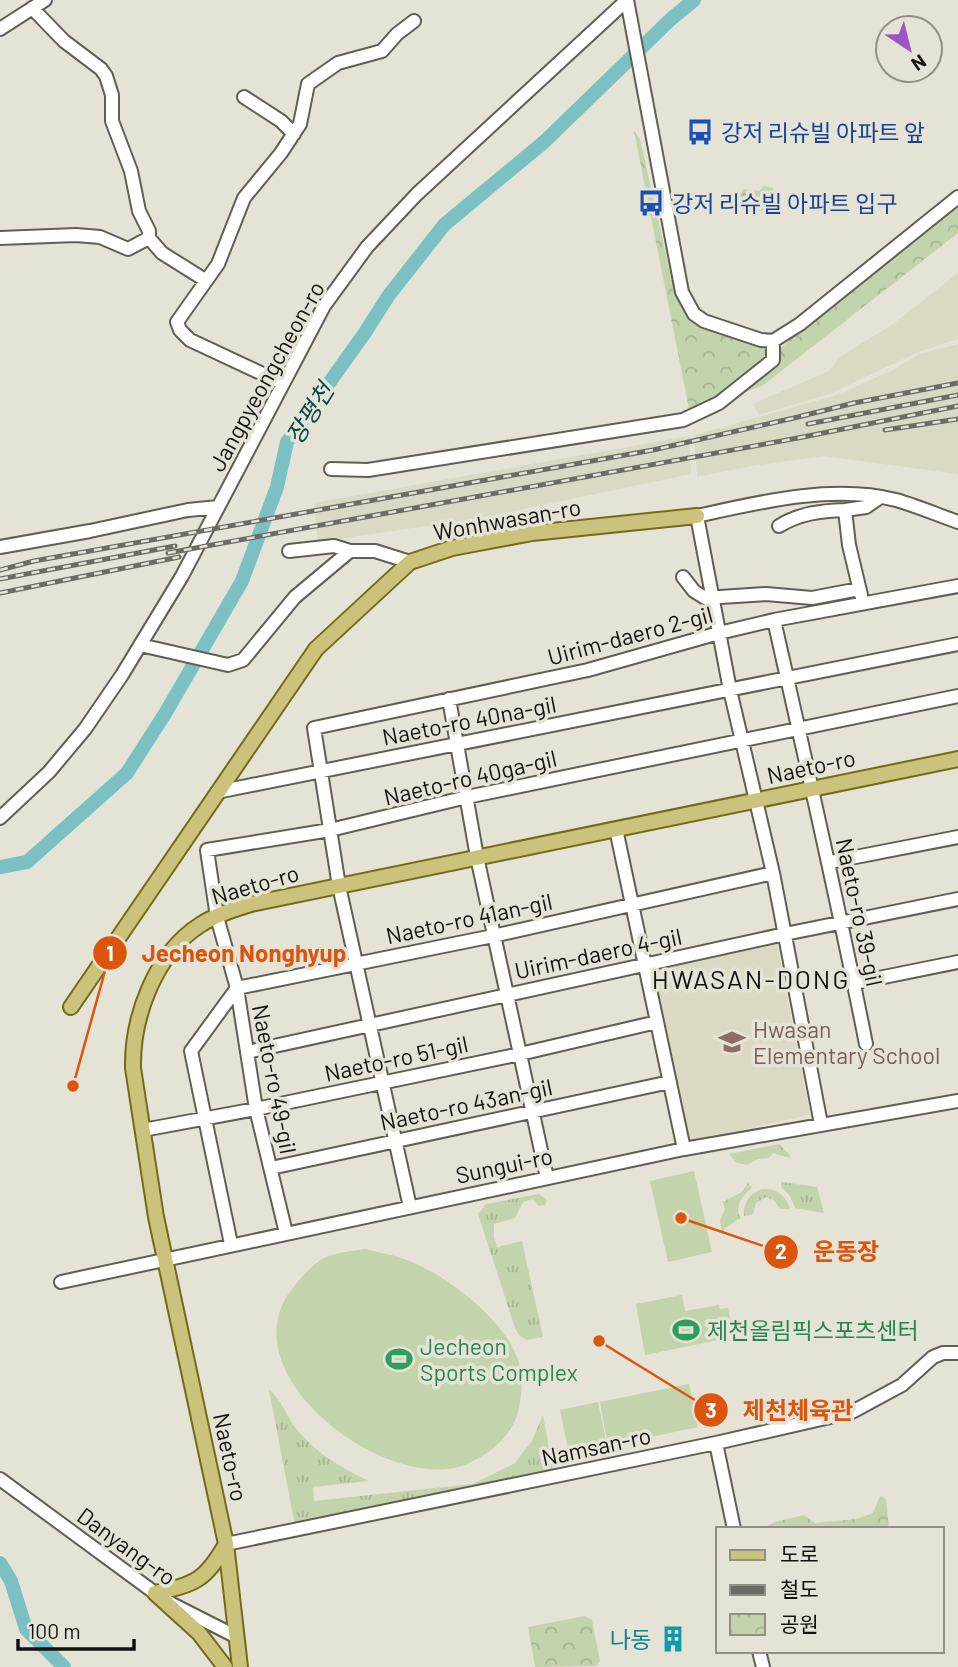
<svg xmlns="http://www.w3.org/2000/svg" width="958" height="1667" viewBox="0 0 958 1667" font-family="Barlow,'Noto Sans KR',sans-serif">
<defs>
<pattern id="grass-tufts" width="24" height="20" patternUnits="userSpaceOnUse" patternTransform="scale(1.75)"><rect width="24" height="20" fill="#c3d3ab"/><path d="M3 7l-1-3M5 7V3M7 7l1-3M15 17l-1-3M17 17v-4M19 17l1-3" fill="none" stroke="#a7b492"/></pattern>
<pattern id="park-crowns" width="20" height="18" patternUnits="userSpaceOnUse" patternTransform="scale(1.75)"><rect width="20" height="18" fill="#c3d3ab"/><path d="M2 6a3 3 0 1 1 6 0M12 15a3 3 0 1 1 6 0" fill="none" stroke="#a7b492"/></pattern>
</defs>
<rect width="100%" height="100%" fill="#e5e3d6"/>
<path fill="#dbd8c3" d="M958 273V339L918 352 832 393 759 415 753 404 829 371 840 357 893 324Z
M958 344V476L957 474 824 456 751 466 697 477 694 435 834 396 891 371 920 354Z
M689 436 691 474 480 518 318 542 314 503Z
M777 944 810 1115 688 1141 653 969Z"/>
<path fill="url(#grass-tufts)" d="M779 1144 790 1155 789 1158 773 1153 769 1158 758 1159 747 1165 737 1163 729 1154Z
M782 1182 817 1187 824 1213 795 1208 790 1196 781 1187Z
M748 1183 752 1188C742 1196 735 1205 740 1218L724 1229V1234L722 1233 720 1220 725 1209 723 1202 742 1192Z
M762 1189C777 1188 786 1195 790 1209H780L774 1200 766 1197 756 1203 753 1214 744 1216C743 1203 750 1193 762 1189Z
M539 1194 547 1200 545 1205 538 1206 533 1199 523 1202 515 1218 494 1224V1237L497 1247 522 1241 543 1337 527 1340 520 1336 515 1328 478 1214 486 1204Z
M269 1390C280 1398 286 1414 294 1426 314 1452 340 1467 369 1481L313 1487 314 1501 473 1484 515 1463 532 1441 543 1415 553 1470 551 1473 298 1524 294 1520Z"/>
<path fill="url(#park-crowns)" d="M634 131 640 139 675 295C695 335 725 335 765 346L768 356 711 406 690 414Z
M764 186 773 188C774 196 770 207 764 211L748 209 738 203 743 189 759 191Z
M958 205V233L762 386 736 395 777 359 781 348 797 333Z
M880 1496 886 1499 889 1529H768L767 1526 775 1522 804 1515 815 1523 856 1519 873 1513Z
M585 1616 592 1620 600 1661 596 1666 535 1667 528 1627Z"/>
<path fill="#c3d3ab" d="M694 1171 712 1252 668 1262 650 1181Z
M365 1249C377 1252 389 1254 401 1258 442 1271 504 1318 518 1360 523 1376 522 1392 519 1408 514 1434 491 1454 467 1464 393 1496 234 1382 287 1296 297 1282 312 1262 329 1256 340 1252 353 1251 365 1249Z
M682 1295 685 1311 719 1305 720 1309 728 1308 730 1319 737 1318 738 1322 731 1324 733 1337 645 1355 636 1304Z
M689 1384 698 1427 608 1446 600 1402Z
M598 1402 607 1445 569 1453 560 1410Z"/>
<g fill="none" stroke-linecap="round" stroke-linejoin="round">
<path stroke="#7bc1c4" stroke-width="14" d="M0 867 27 862 127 773 166 712 242 581 277 487 287 442 364 334 389 295 444 225 544 142 671 19 694 0
M0 1563 11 1581 26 1629 64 1667"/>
<g stroke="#615f54" stroke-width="16">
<path id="minor" d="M627 0 682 292 694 314 704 321 761 340 773 341 800 324 958 197
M32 8 64 41 101 69 106 76 112 95V121L131 171 139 211 149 231V238L162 253 205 280
M0 29 45 0
M244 97 281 121 294 134
M0 238 76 235 100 237 128 249 149 238
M282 383 190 340 180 330 177 322 218 264 244 198 281 153 300 124 308 84 338 63 382 51 397 34 414 21
M331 469 368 470 683 420 719 403 773 360V341
M845 510 866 507 879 498
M779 526C800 513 821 511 845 510L849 545 861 595
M0 547 90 531 188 510 218 507
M289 551 334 546 350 551
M683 577 694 591 705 598 766 594 812 598 859 589
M774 620C806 762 838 902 866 1044
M140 645 228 665 243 660 295 597 350 551H375L410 562
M449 699 477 857 547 1178
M217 792 958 644
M0 818 49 772 85 729 122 675 182 576 324 306 367 247 417 194 627 0
M616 829 684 1149
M830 862 958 837
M854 983 958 962
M247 1052 785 934 958 899
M821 1124 773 873 730 690 697 516C760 502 833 484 896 500 917 506 938 515 958 522
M143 1130 256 1109 520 1054 657 1022
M271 1168 670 1082
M410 1207 339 886 314 728 588 670 719 633 774 620 958 586
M286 1233 256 1109 237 988 217 917 207 850 330 830 467 797 958 696
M231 1244 191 1051 237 988 493 936 773 873
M61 1282 684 1149 958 1101
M716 1443 734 1529
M0 1479 155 1593 172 1604 235 1636
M226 1544 716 1443 852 1412 902 1385 933 1357 943 1353H958
M759 1651 763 1667"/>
</g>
<g stroke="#746a1c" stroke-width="18">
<path id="major" d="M71 1007 316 649 410 562 452 548 532 533 697 516
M155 1593 199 1633 225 1667
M155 1593C195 1584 205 1581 226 1544
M240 1667 226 1544 156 1217 133 1068C132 1017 155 954 200 925 215 915 234 909 251 904L958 759"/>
</g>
<use href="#minor" stroke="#fff" stroke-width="12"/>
<use href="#major" stroke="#cbc27b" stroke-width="14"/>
<g stroke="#6d6c64" stroke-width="5">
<path id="rail" d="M808 424 958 395
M885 430 958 419
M168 553 798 438 958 406
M0 570 34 561 653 450 794 418 854 403 958 383
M0 579 175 546
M0 593 179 557"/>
</g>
<use href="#rail" stroke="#e5e3d6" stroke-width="2.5" stroke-dasharray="8" stroke-linecap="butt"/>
</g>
<defs>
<g id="bus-bare" transform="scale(2.1)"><path d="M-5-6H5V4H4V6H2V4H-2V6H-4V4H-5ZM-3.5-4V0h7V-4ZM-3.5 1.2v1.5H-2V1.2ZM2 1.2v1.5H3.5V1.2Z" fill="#1a4fb4" stroke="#e5e3d6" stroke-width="2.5" paint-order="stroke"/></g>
<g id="school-bare" transform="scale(2.1)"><path d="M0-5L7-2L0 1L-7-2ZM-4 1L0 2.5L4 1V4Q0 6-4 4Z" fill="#8d6e63" stroke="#e5e3d6" stroke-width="2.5" paint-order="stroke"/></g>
<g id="stadium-bare" transform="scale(2.1)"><path d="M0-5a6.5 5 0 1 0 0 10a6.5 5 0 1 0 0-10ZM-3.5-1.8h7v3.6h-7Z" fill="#2e9e5b" stroke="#e5e3d6" stroke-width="2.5" paint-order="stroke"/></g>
<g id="building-bare" transform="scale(2.1)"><path d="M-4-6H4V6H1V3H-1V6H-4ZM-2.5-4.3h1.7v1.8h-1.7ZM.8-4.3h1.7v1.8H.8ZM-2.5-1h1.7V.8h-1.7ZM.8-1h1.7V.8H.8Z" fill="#0f9aa8" stroke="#e5e3d6" stroke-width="2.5" paint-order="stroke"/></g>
</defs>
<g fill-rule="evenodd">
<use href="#bus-bare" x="700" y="132"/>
<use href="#bus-bare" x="651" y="203"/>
<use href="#school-bare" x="732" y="1042"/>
<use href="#stadium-bare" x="686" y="1330"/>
<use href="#stadium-bare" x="399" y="1359"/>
<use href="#building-bare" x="673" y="1639"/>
</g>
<g text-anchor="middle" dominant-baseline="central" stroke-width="7" stroke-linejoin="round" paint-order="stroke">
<g font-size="23" fill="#164399" stroke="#e5e3d6" text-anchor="start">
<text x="721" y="132">강저 리슈빌 아파트 앞</text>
<text x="672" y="203">강저 리슈빌 아파트 입구</text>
</g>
<g font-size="23" fill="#13120e" stroke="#e5e3d6">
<text transform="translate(266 376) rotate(-61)">Jangpyeongcheon-ro</text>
<text transform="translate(507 519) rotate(-10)">Wonhwasan-ro</text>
<text transform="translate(630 635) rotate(-15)">Uirim-daero 2-gil</text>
<text transform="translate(469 720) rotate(-11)">Naeto-ro 40na-gil</text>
<text transform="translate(811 766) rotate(-12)">Naeto-ro</text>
<text transform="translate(470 777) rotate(-13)">Naeto-ro 40ga-gil</text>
<text transform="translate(255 884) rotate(-16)">Naeto-ro</text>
<text transform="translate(860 912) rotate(78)">Naeto-ro 39-gil</text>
<text transform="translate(469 918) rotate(-12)">Naeto-ro 41an-gil</text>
<text transform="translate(598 953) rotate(-12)">Uirim-daero 4-gil</text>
<text transform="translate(396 1058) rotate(-12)">Naeto-ro 51-gil</text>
<text transform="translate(275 1079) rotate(79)">Naeto-ro 49-gil</text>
<text transform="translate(466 1104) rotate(-12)">Naeto-ro 43an-gil</text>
<text transform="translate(504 1165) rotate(-12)">Sungui-ro</text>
<text transform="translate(596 1446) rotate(-12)">Namsan-ro</text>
<text transform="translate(231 1457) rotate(78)">Naeto-ro</text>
<text transform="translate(127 1546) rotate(36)">Danyang-ro</text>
</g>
<g font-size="23" fill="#785e54" stroke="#e5e3d6" text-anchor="start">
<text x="753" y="1029">Hwasan<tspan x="753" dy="26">Elementary School</tspan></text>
</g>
<g font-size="23" fill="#27864d" stroke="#e5e3d6" text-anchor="start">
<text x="707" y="1330">제천올림픽스포츠센터</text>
<text x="420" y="1346">Jecheon<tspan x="420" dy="26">Sports Complex</tspan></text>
</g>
<g font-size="23" fill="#0d838f" stroke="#e5e3d6" text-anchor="end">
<text x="652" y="1639">나동</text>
</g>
<g font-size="24" font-style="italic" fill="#05494b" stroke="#e5e3d6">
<text transform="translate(309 413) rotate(-58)">장평천</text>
</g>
<g font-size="26" letter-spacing="2" fill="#13120e" stroke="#e5e3d6">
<text x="751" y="978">HWASAN-DONG</text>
</g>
</g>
<path fill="none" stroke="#dd550c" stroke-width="2.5" d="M73 1086L110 953M681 1218L781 1252M599 1341L711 1410"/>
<g fill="#dd550c" stroke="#e5e3d6" stroke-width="2.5">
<circle cx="73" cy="1086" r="7"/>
<circle cx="681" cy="1218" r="7"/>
<circle cx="599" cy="1341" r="7"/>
<circle cx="110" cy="953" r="18"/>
<circle cx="781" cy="1252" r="18"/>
<circle cx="711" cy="1410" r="18"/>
</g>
<g font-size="21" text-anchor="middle" font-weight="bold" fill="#fff">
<text x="110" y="961">1</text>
<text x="781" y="1259">2</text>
<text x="711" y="1418">3</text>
</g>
<g font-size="24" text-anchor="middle" font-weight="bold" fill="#dd550c" stroke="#e5e3d6" stroke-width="7" stroke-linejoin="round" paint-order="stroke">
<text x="244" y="962">Jecheon Nonghyup</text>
<text x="846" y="1260">운동장</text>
<text x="798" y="1419">제천체육관</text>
</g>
<rect x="716" y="1527" width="228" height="126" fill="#e5e3d6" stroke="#918f86" stroke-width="2"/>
<rect x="730" y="1550" width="35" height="10" fill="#cbc27b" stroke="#918f86" stroke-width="2"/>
<text x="780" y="1562" font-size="21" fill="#13120e">도로</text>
<rect x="730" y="1585" width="35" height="10" fill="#6d6c64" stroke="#918f86" stroke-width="2"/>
<text x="780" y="1597" font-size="21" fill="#13120e">철도</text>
<rect x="730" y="1614" width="35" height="21" fill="url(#park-crowns)" stroke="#918f86" stroke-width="2"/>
<text x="780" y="1632" font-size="21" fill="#13120e">공원</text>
<g transform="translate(909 49) rotate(145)"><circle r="33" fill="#e5e3d6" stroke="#918f86" stroke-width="2"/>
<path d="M0-5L12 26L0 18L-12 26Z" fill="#9e53c6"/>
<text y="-10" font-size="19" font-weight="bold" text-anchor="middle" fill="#13120e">N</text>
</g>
<path d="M18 1639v10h116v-10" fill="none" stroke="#13120e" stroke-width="3.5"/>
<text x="28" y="1639" font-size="21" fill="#13120e" stroke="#e5e3d6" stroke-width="5" paint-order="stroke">100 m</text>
</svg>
